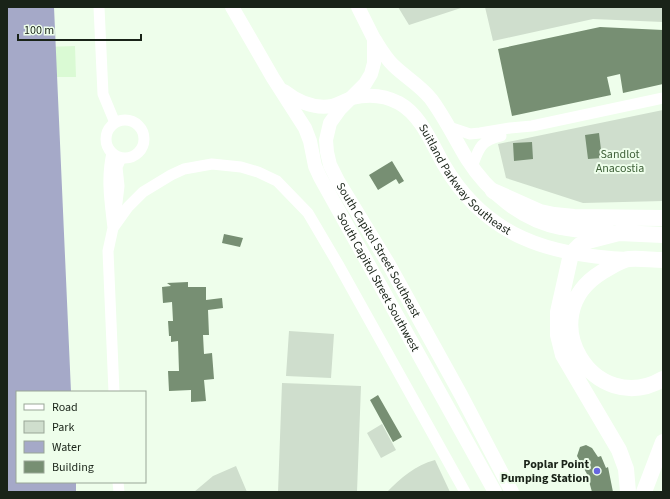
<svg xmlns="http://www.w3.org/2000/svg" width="670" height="499" viewBox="0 0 670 499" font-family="'Source Sans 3',sans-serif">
<rect width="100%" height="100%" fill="#eefeeb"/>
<path fill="#dafad4" d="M75 46 76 77H57L14 48Z"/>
<path fill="#cfdecd" d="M398 7H464L409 25Z
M485 7H663V22L593 19 493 41Z
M663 110V201L583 203 506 178 498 144Z
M289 331 334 334 331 378 286 376Z
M282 383 361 386 357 492H278Z
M382 424 396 450 381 458 367 433Z
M435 460 450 492H387C401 478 415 465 435 460Z
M236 466 247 492H194L213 476Z"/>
<path fill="#a5a9c8" d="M7 7H54L71 392H17V482H76V492H7Z"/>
<path fill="#778f73" d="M600 27 663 30V84L623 93 620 74 607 77 611 95 512 116 498 49Z
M599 133 602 158 588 159 585 135Z
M532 142 533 159 514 161 513 143Z
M392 161 404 181 399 184 396 179 378 190 369 175Z
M224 234 243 238 240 247 222 243Z
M188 282V287H206V300L222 298 223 308 208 310 209 335H203L204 354 212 353 214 379 204 380 206 401 191 402V390L169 391 168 371H179L178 341 171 342V336H169L168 321H173L172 302 163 303 162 287 171 286 167 283Z
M378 395 402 437 393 442 370 400Z
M586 445 592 448 598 457 601 456 606 468 608 467 613 492H592L587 474 577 456 580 447Z"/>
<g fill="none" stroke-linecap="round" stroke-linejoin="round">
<path stroke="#fff" stroke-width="11" d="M99 7 103 94 115 123
M106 139a19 19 0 1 1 38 0a19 19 0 1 1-38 0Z
M449 127 470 134 480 133 510 128 532 126 663 98
M112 153C106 179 110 201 113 228
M472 167C479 148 480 141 501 136
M116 211 119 186 117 167 121 158
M114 392 108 251 113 228 128 207 143 192 171 175 184 169 212 164 241 167 258 172 277 181 308 213 338 264 465 492
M118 482 119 492"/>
<g stroke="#fff" stroke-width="14">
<path id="s1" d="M232 7 273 78 305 128 310 141 315 166 320 177 495 492"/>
<path id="s2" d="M358 7 374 39V63L371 74 365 84 340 109 330 123 326 140 327 152 330 165 338 181 388 263 461 395 512 492"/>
<path d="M375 40C380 48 385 57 393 65 405 77 420 85 431 99 445 118 455 139 467 159 488 192 522 221 561 228 577 232 595 231 612 232"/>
<path id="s3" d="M284 91C298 102 314 109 332 106 339 104 345 100 352 98 368 94 384 95 399 103 421 115 432 144 444 165 486 237 550 256 629 259"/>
</g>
<path stroke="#fff" stroke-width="16" d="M493 191 540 212 554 215 574 217 663 218
M663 260C652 260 640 258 629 259 621 260 610 267 602 272 530 316 594 419 663 379
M628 492 626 469 619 450 563 355 558 335V312L571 254 580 245 588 241 619 233 663 235
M644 492 663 442"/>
</g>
<circle fill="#6766df" stroke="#eefeeb" stroke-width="1.5" cx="597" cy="471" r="4"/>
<g text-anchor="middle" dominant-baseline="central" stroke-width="4" stroke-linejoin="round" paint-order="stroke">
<g font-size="12" fill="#3f6139" stroke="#eefeeb">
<text x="620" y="154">Sandlot<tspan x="620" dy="14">Anacostia</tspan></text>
</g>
<g font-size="12" fill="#192318" stroke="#eefeeb">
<text stroke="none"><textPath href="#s3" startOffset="224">Suitland Parkway Southeast</textPath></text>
<text stroke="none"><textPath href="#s2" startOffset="276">South Capitol Street Southeast</textPath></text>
<text stroke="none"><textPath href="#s1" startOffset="313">South Capitol Street Southwest</textPath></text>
</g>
<g font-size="12" font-weight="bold" fill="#192318" stroke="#eefeeb" text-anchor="end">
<text x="589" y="464">Poplar Point<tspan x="589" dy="14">Pumping Station</tspan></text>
</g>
</g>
<rect width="670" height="499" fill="none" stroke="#192318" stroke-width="16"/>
<rect x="16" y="391" width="130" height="92" fill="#eefeeb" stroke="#99a697"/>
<rect x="24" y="404" width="20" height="6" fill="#ffffff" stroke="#99a697"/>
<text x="52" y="411" font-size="12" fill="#192318">Road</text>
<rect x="24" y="421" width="20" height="12" fill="#cfdecd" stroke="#99a697"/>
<text x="52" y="431" font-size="12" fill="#192318">Park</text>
<rect x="24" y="441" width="20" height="12" fill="#a5a9c8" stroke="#99a697"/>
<text x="52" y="451" font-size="12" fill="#192318">Water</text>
<rect x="24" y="461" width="20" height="12" fill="#778f73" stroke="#99a697"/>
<text x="52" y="471" font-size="12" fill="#192318">Building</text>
<path d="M18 34v6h123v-6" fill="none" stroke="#192318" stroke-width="2"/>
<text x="24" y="34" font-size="12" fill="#192318" stroke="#eefeeb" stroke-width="3" paint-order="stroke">100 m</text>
</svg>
